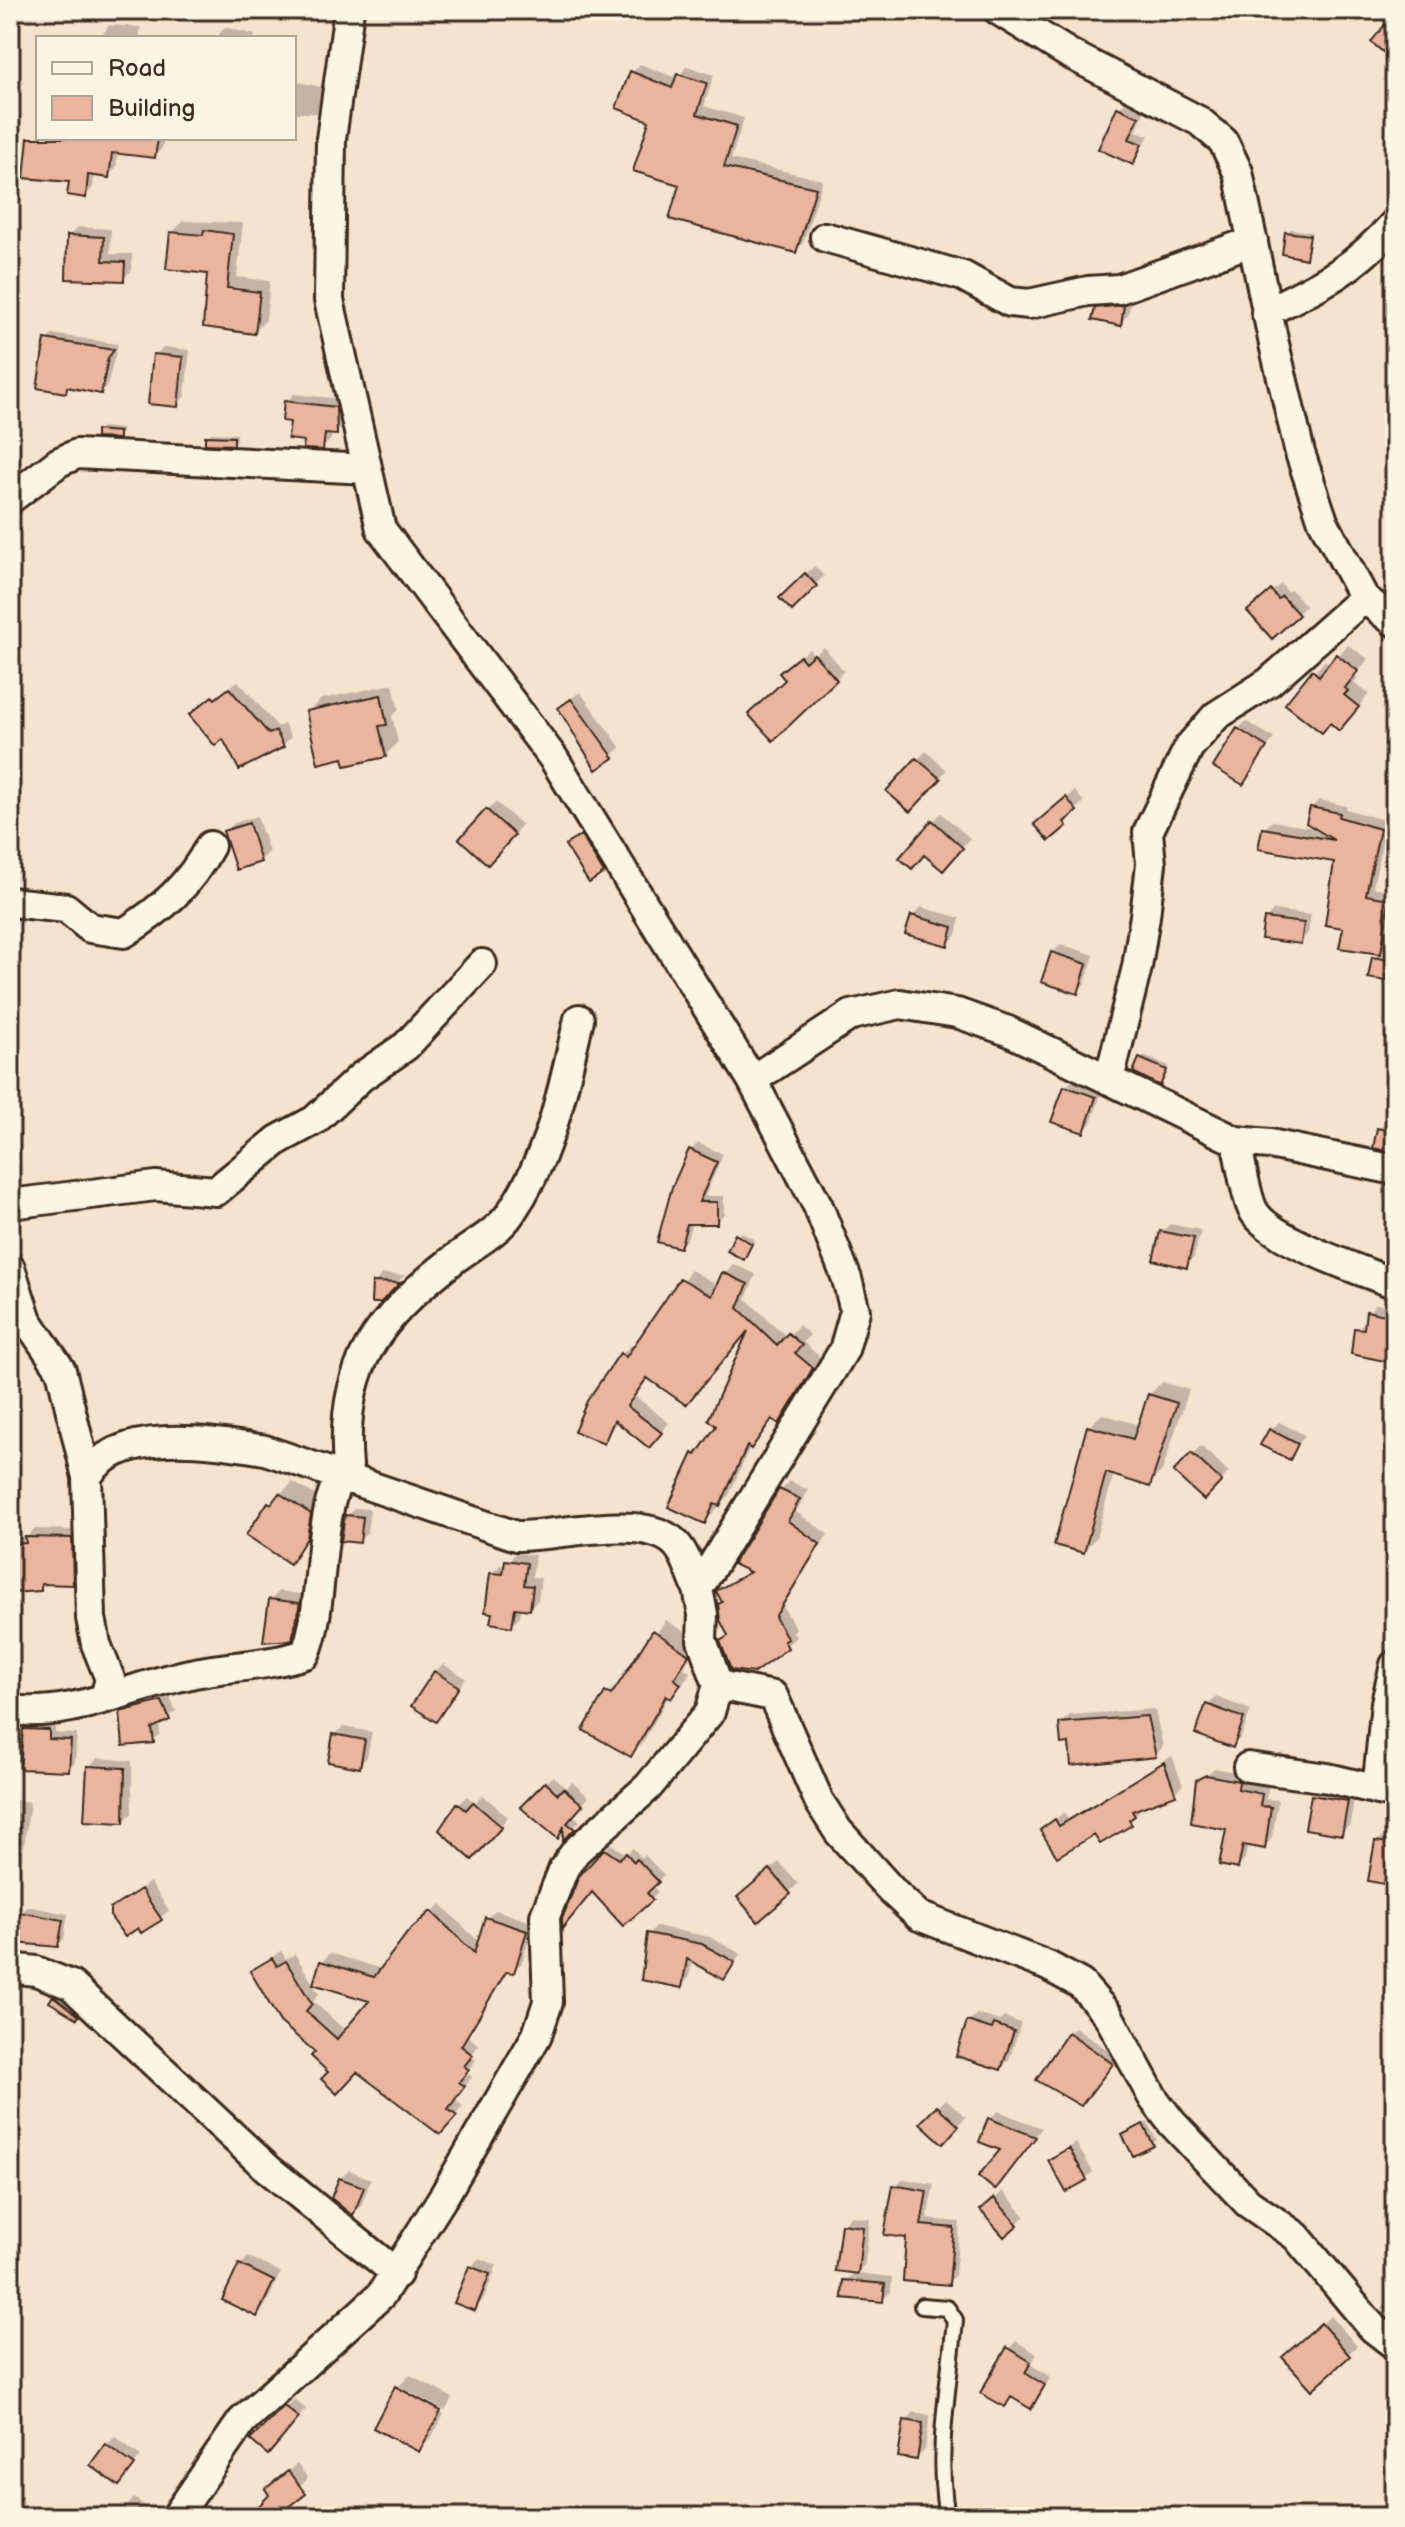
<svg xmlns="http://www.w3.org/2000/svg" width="1405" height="2527" viewBox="0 0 1405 2527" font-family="'Balsamiq Sans',sans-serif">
<rect width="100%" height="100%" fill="#f7e2d0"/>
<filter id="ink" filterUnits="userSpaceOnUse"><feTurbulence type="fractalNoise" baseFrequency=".0125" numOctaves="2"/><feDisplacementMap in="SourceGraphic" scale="16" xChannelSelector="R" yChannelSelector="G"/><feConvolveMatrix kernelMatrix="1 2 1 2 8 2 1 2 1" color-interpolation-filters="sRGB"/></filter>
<g filter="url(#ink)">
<path fill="#0003" d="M1395 16V68L1383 59Z
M109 25 141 27 139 38H100Z
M225 27 255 35 254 38H216Z
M640 64 677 78 687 66 714 75 704 106 744 118 731 159 823 180 803 243 795 251 682 184 632 73Z
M294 81 326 88 324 105 317 113H294Z
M1127 100 1146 108 1136 131 1149 136 1132 162 1119 108Z
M82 138H164L162 148 155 156 118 152 116 168 108 176 94 174 93 188 85 196Z
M183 221 243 223 237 277 270 281 266 320 255 331 208 272 172 233Z
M78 227 111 229 110 254H132V270L123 279 69 236Z
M1291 229 1312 232 1305 256 1287 233Z
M1132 298 1128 315 1120 323 1097 309 1105 300Z
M53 334 118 344 107 386 100 392 70 386 65 390 47 340Z
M164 347 190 350 185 396 177 405 155 355Z
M294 394 343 399 345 425 336 433 331 432V439L322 448 306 439 292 420 286 402Z
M102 427 122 429V433L118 437 98 431Z
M211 433 237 434V439L233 443 207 437Z
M814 566 824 576 792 608 782 598Z
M1281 584 1288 592 1291 589 1306 606 1297 614 1258 603Z
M1348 645 1368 659 1355 676 1358 678 1354 683 1369 694 1350 717 1288 704 1325 660 1330 665Z
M824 647 844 671 836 679 788 680 790 665 809 649 814 655Z
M238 681 278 727 284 724 291 737 283 745 200 707Z
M393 684 399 710 392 716 398 742 385 756H344L308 712 321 699Z
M580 692 621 748 597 768 580 744 583 740 569 700Z
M1246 721 1274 738 1243 783 1238 729Z
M926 751 947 770 919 801 889 790Z
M1075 791 1084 802 1072 813 1074 816 1049 838 1045 815Z
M1319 800 1347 806 1346 809 1387 821 1373 887 1395 891 1389 944 1378 955 1393 957 1386 979 1374 958 1380 952 1345 926 1337 860 1264 829 1272 821 1319 829 1311 808Z
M496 802 522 825 496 854 487 810Z
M941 813 970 838 951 860 933 822Z
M257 816 269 852 260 861 225 832 234 823Z
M590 828 611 863 590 880 568 845Z
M921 907 960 918 956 935 947 944 913 916Z
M1274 910 1311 915 1308 933 1300 942 1266 919Z
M1061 944 1094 955 1085 983 1077 992 1052 953Z
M1144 1056 1169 1066 1160 1083 1141 1059Z
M1074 1079 1103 1089 1091 1123 1083 1131 1065 1087Z
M1387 1121 1395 1122V1152L1379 1129Z
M698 1143 723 1154 705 1196H724V1214L717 1222H692L687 1239 680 1246 691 1150Z
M1170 1224 1201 1230 1194 1257 1186 1266 1162 1232Z
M741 1232 755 1240 747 1254 737 1236Z
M733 1264 756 1274 746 1299 787 1337 799 1325 810 1335 803 1342 821 1358 787 1413 778 1422 773 1418 750 1447 729 1495 705 1522 694 1454 719 1425 753 1327 649 1377 635 1396 669 1423 658 1437 618 1420 604 1441 588 1402 622 1354 631 1345 635 1348 691 1270 718 1285Z
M382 1274 405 1275 396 1284 374 1283Z
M1376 1304 1395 1308V1354L1389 1360 1356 1329 1367 1321 1368 1312Z
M1162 1382 1189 1390 1162 1471 1149 1484 1114 1473 1096 1538 1083 1551 1089 1427 1102 1414 1140 1425 1149 1395Z
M1279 1422 1305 1435 1289 1458 1271 1430Z
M1201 1446 1229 1472 1204 1498 1176 1471Z
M790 1481 808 1490 796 1512 828 1534 783 1607 796 1628 793 1632 796 1637 786 1646 730 1634 719 1592 750 1570 781 1490Z
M293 1482 323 1500 319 1523 290 1561 249 1535 270 1503Z
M355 1508 370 1509 367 1533 359 1541 347 1516Z
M35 1529 79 1530 81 1575 72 1583H47L40 1589 10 1591V1537L28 1536Z
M515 1553 535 1555 532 1577 541 1578 538 1600 529 1608 521 1607 520 1616 512 1624 492 1573 500 1565 506 1566Z
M279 1591 307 1595 299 1630 291 1638 271 1600Z
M666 1620 698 1640 684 1668 690 1672 682 1686 669 1696 642 1744 631 1755 607 1693 620 1684Z
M443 1664 466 1678 436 1720 435 1672Z
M169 1694 176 1711 159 1723 160 1734 153 1741 122 1713 129 1705Z
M1216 1697 1251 1710 1241 1737 1233 1745 1208 1706Z
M1155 1709 1163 1747 1155 1755 1070 1741 1061 1723 1070 1715Z
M31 1723 55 1724V1733L77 1734 75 1762 69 1769 24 1730Z
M343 1727 372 1732 367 1757 359 1766 334 1735Z
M1172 1756 1183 1785 1175 1793 1142 1806 1130 1823 1094 1832 1042 1830 1064 1812 1068 1819Z
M98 1758 132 1761V1813L124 1821 89 1767Z
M1215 1768 1245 1774 1244 1782 1269 1786 1266 1799 1278 1800 1272 1839 1264 1846 1248 1844 1245 1859 1238 1867 1228 1828 1198 1781Z
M553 1776 566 1788 572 1782 589 1797 573 1815 580 1821 565 1835V1829L558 1836 523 1807Z
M1321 1787 1355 1793 1350 1825 1341 1833 1313 1796Z
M483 1795 508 1817 480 1849 446 1819 467 1796 475 1803Z
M17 1800 30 1802 22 1862 14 1870H10V1807Z
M1395 1807V1883L1377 1842 1387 1832 1391 1811Z
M611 1844 626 1854 633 1848 642 1858 645 1855 664 1875 652 1886 658 1892 623 1923 593 1890 605 1850Z
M779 1862 798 1884 789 1892 748 1889Z
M150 1882 169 1910 160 1918 112 1910Z
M441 1904 479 1942 487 1918 496 1910 534 1923 522 1963 513 1971 508 1970 468 2036 479 2045 471 2056 476 2060 466 2073 472 2077 455 2099 463 2106 448 2124 357 2070 331 2071 252 1971 281 1951 286 1959 295 1954 319 1994 313 2001 346 2031 372 2000 322 1962 330 1953 382 1969 410 1934Z
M27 1906 68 1914 64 1939 58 1945 21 1913Z
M656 1926 710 1937 741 1954 724 1978 692 1960 689 1978 681 1986 649 1934Z
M58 1993 81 2011 77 2016 54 1997Z
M10 2013H13L10 2038Z
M977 2014 1000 2021 1004 2017 1021 2023 1009 2060 1001 2068 969 2022Z
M1075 2027 1118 2057 1087 2097 1069 2033Z
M946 2099 966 2117 943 2141 923 2123Z
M998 2111 1042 2128 995 2188 1003 2149 990 2119Z
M1147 2122 1157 2140 1134 2154 1124 2135Z
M1076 2143 1093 2172 1086 2178 1051 2160Z
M349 2170 371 2179 361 2206 353 2214 340 2179Z
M903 2179 934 2184 927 2219 960 2222 955 2275 948 2283 909 2237 895 2186Z
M1003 2191 1025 2216 1016 2224 991 2202Z
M851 2216 870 2219 865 2264 856 2273 892 2277 891 2292 882 2300 845 2281 855 2272 843 2225Z
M249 2257 281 2272 265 2306 257 2315 240 2265Z
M479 2258 497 2265 483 2300 475 2308 471 2267Z
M1331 2316 1357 2346 1312 2387 1293 2349Z
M1016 2341 1037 2354 1031 2365 1051 2377 1031 2407 1013 2396 1005 2404 1009 2349Z
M410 2375 453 2398 445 2411 399 2386Z
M398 2386V2390L444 2414 432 2437 419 2450 397 2388Z
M294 2399 306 2409 276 2444 253 2440Z
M914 2412 930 2415 925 2450 916 2458 906 2421Z
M115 2437 141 2456 119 2483 106 2445Z
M297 2464 308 2478 273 2517H251L272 2495 276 2481Z
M134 2498 153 2511 148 2517H96L106 2506 119 2516Z"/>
<path fill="#eab49f" stroke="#3b2a1e" stroke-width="2" d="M1395 12V62L1371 42Z
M630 71 672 88 677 74 707 83 697 114 737 126 724 167 816 188 796 253 669 219 679 185 633 171 649 121 616 108Z
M1117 107 1139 117 1129 139 1142 144 1133 165 1098 149Z
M28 138H158L155 158 112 153 109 178 88 175 86 198 67 195 69 182 24 178Z
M204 230 233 234 227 288 260 292 255 334 203 327 207 274 166 269 170 232 203 235Z
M1285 232 1310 235 1306 259 1282 254Z
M67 235 104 237 103 261 125 262 124 281 66 279Z
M1124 305 1121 326 1092 320 1095 308Z
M45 339 114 350 108 358 101 394 67 387 66 393 37 388Z
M153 354 183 357 178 407 148 404Z
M284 401 336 407 337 435 325 434 323 450 303 449 304 441 288 439 290 422 282 421Z
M96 430 119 432V439L96 438Z
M205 436 234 437V445L205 444Z
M805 573 817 586 792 611 779 598Z
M1271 590 1278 599 1282 596 1299 615 1272 639 1247 611Z
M814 654 837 680 773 741 748 714 785 680 779 673 800 656 805 662Z
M1336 654 1358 671 1345 688 1348 691 1344 695 1359 707 1339 731 1330 723 1322 733 1285 704 1312 670 1319 676Z
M229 688 269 734 276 731 284 747 239 770 223 739 215 746 189 715 212 696 215 699Z
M381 695 387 725 379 726 386 757 345 766 343 758 318 764 306 711Z
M571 699 614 758 596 770 558 708Z
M1237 728 1267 747 1243 785 1213 767Z
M916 758 941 779 910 812 886 791Z
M1066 797 1077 811 1064 822 1067 826 1049 841 1034 824Z
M1310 807 1340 813 1339 817 1380 829 1366 895 1389 899 1381 954 1339 948 1343 928 1325 925 1334 862 1258 849 1262 828 1334 840 1306 823Z
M486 809 515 835 488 865 459 839Z
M932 820 963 848 943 871 924 855 912 869 899 858Z
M249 823 261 862 236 870 223 831Z
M581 835 604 873 589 883 565 845Z
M911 915 953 927 948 946 905 934Z
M1264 918 1304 923 1301 944 1261 939Z
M1051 952 1087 964 1078 994 1041 982Z
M1372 957 1390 960 1386 981 1368 978Z
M1139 1058 1167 1070 1160 1086 1133 1072Z
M1064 1086 1096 1097 1084 1133 1051 1122Z
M1377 1128 1395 1132V1153L1373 1148Z
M689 1149 717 1162 699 1202H717V1224H687L680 1248 657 1242 672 1187Z
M1160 1231 1194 1238 1187 1268 1153 1260Z
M735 1234 752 1244 744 1260 727 1251Z
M722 1272 748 1284 738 1308 777 1345 788 1333 802 1345 795 1353 813 1368 779 1424 772 1419 751 1449 747 1446 720 1506 714 1504 705 1524 668 1507 693 1453 696 1455 716 1426 708 1420 748 1331 686 1405 647 1378 627 1406 662 1433 649 1448 614 1420 604 1444 574 1431 587 1401 620 1353 626 1357 680 1278 712 1296Z
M372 1282 400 1283 380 1303H371Z
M1366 1311 1395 1317 1389 1362 1351 1354 1354 1328 1364 1329Z
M1148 1394 1177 1403 1150 1487 1106 1473 1084 1553 1054 1545 1087 1426 1133 1439Z
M1269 1429 1298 1444 1290 1460 1260 1445Z
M1191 1453 1222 1481 1204 1500 1173 1472Z
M779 1489 800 1499 788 1521 820 1544 775 1617 788 1639 784 1641 788 1648 754 1673 731 1670 720 1641 728 1636 720 1620 718 1604 722 1602 716 1591 750 1572 733 1564Z
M279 1493 311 1514 307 1538 290 1564 246 1535 268 1502 271 1504Z
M345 1515 363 1517 360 1543 341 1541Z
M25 1537 72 1538 73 1585 41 1584V1591L10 1593V1544L26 1543Z
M505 1560 527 1563 524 1585 533 1586 530 1610 515 1608 512 1627 490 1623 492 1613 485 1612 490 1573 503 1574Z
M269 1599 300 1603 292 1640 263 1642Z
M653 1630 689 1655 674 1679 681 1684 671 1699 666 1696 631 1757 583 1730 605 1692 611 1695 616 1688Z
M434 1671 459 1687 436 1722 411 1706Z
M162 1701 170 1720 152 1728 154 1743 123 1746 120 1712Z
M1206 1704 1244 1718 1233 1748 1195 1734Z
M1147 1716 1156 1757 1071 1766 1069 1743 1061 1744 1059 1723Z
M23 1729 49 1730V1739L71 1740 69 1771 20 1769Z
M333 1734 365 1740 360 1768 328 1762Z
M1164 1762 1176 1795 1132 1811 1135 1816 1129 1820 1132 1825 1100 1844 1094 1835 1057 1857 1040 1830 1055 1819 1059 1826Z
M87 1766 125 1768 124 1823 84 1821Z
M1206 1775 1239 1781 1238 1789 1262 1794 1260 1806 1271 1807 1265 1849 1243 1845 1238 1869 1219 1865 1226 1830 1191 1823 1196 1780Z
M545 1782 558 1794 563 1788 583 1805 567 1823 575 1829 563 1840 564 1826 558 1839 520 1807Z
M1311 1795 1348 1801 1342 1835 1305 1829Z
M473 1802 502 1827 472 1860 439 1830 457 1803 466 1810Z
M1375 1841 1395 1844V1886L1368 1881Z
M604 1849 619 1859 626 1853 634 1862 637 1859 659 1882 647 1893 653 1900 623 1926 592 1892 562 1929V1919L579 1876Z
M770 1869 791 1894 758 1922 737 1897Z
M141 1889 162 1920 141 1933 138 1928 125 1937 110 1916V1909Z
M431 1911 474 1953 485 1917 527 1931 514 1973 506 1972 461 2046 473 2055 464 2066 469 2070 459 2082 465 2086 448 2109 457 2116 440 2135 357 2072 337 2094 321 2079 328 2072 311 2056 315 2052 280 2022 250 1971 272 1958 277 1966 286 1961 312 2004 306 2011 337 2039 369 2001 313 1984 320 1961 374 1977 408 1932Z
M19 1912 63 1920 58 1947 16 1943Z
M647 1933 702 1944 735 1962 724 1980 687 1959 682 1988 641 1980Z
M53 1996 79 2016 77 2019 49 2002Z
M967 2021 992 2029 994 2024 1014 2031 1001 2070 956 2056Z
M1068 2032 1113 2064 1081 2106 1036 2080Z
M937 2106 959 2126 943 2144 920 2123Z
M988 2118 1036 2137 995 2190 978 2176 1000 2150 979 2142Z
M1143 2124 1154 2146 1133 2156 1122 2135Z
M1069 2148 1087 2180 1066 2192 1048 2160Z
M339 2178 364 2187 353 2216 331 2198Z
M893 2185 927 2191 921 2225 954 2228 949 2285 903 2281 906 2238 884 2235Z
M994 2198 1018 2225 1004 2237 980 2210Z
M841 2224 863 2227 858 2274 835 2271Z
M239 2264 274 2281 257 2317 222 2300Z
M469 2266 490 2274 475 2311 454 2303Z
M843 2280 885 2284 883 2302 842 2298Z
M1321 2323 1350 2356 1312 2390 1282 2357Z
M1007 2347 1031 2362 1025 2373 1045 2385 1031 2409 1011 2397 1005 2407 980 2393Z
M395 2386 441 2411 419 2452 373 2428Z
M284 2406 299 2418 268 2455 250 2440Z
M904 2420 923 2423 917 2460 898 2457Z
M105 2444 135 2465 119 2486 90 2465Z
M288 2471 306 2494 276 2517H249L269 2495 265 2489Z"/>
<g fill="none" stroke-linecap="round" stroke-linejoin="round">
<g stroke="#3b2a1e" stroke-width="20">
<path id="lane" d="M922 2306 947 2308 955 2320C949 2386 935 2451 947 2517"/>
</g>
<g stroke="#3b2a1e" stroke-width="34">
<path id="street" d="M998 10 1068 53 1199 121 1223 141 1238 172 1274 344 1300 453 1323 521 1364 598 1395 622
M825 237 963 276 1010 302 1029 304 1088 291 1119 289 1253 241
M1266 312C1323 284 1352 271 1395 223
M10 499 59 462 77 454 367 469
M10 902 66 908 90 928 124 933C162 909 189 886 210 846
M752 1080 851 1015 900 1004 957 1013 1008 1031 1236 1141 1270 1144 1395 1170
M1109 1080 1137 967 1145 916 1151 864 1148 832 1189 747 1216 716 1269 682 1364 598
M1236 1141C1241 1162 1244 1188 1252 1208 1266 1240 1362 1270 1395 1284
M10 1204 156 1186 216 1191 278 1140 315 1120 361 1077 406 1046 482 964
M10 1268 27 1320 61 1370 87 1477 91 1618 96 1644 110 1679 105 1697
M87 1477C118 1425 215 1442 265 1450L516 1536C557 1537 654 1509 680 1549 688 1560 692 1577 698 1589
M718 1685 773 1696 819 1801 838 1831 894 1893 919 1916 1048 1966 1081 1984 1108 2015 1153 2098 1172 2123 1248 2203 1296 2236 1373 2328 1395 2345
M10 1710C72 1718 129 1687 190 1674 228 1666 268 1666 305 1654 327 1605 314 1503 348 1465 339 1367 378 1318 453 1260 471 1246 498 1232 510 1214 553 1151 562 1090 579 1019
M1248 1767 1328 1778 1395 1794
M1377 1790 1386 1703 1395 1665
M10 1968 36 1971 71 1985 267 2168 397 2274
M176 2517 242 2421 381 2295 445 2194 537 2035 548 2002 545 1916 564 1868 576 1851 648 1787 710 1712 718 1685 702 1640 703 1614 698 1589 844 1350 855 1311 847 1279 818 1206 752 1080 554 759 381 529 329 300 331 139 349 10"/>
</g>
<use href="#lane" stroke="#fcf5e5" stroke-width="14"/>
<use href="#street" stroke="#fcf5e5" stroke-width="28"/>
</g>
</g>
<rect width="1405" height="2527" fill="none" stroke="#fcf5e5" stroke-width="40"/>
<rect x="20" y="20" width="1365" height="2487" fill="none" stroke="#3b2a1e" stroke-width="3" filter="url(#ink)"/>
<rect x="36" y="36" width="260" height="104" fill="#fcf5e5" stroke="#afa495" stroke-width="2"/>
<rect x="52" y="62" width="40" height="12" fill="#fcf5e5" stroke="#afa495" stroke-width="2"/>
<text x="108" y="76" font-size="24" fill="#3b2a1e">Road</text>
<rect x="52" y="96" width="40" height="24" fill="#eab49f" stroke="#afa495" stroke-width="2"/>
<text x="108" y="116" font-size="24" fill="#3b2a1e">Building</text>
</svg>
